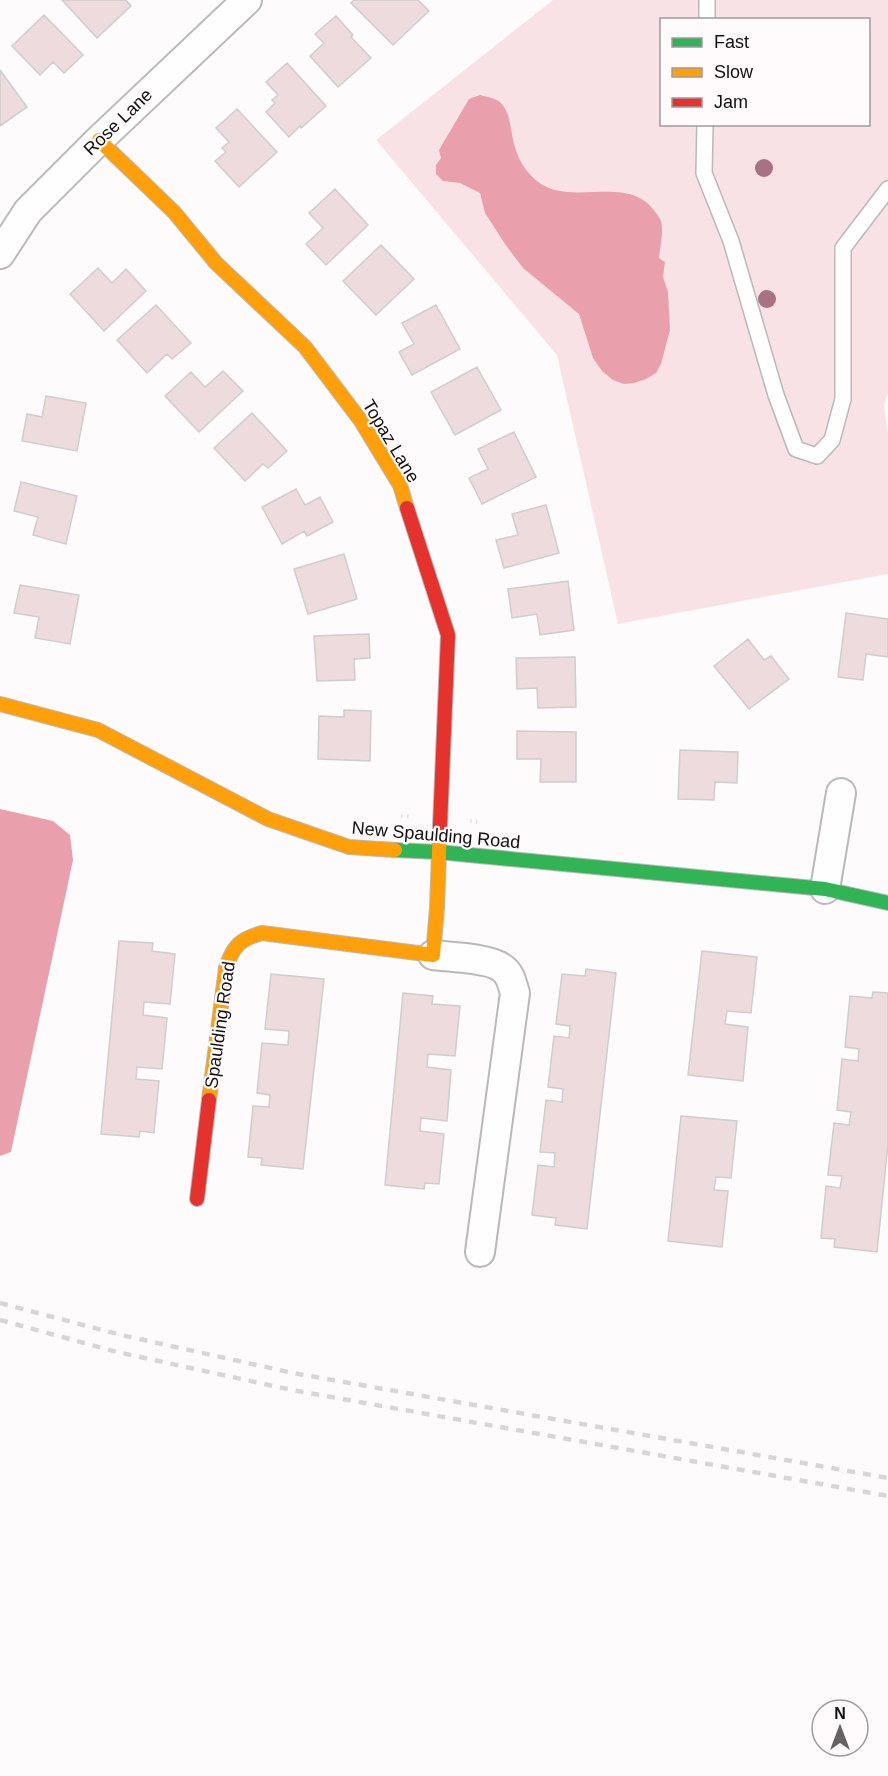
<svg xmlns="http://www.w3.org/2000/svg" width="888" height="1776" viewBox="0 0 888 1776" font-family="Arial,sans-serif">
<rect width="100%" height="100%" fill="#fefbfc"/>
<path fill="#f8e2e5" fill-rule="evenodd" d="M553 0H888V393L884 405 888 434V574L618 624 557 355 376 140ZM662 20H868V124H662Z"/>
<path fill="#e9a0ac" d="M480 95C487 97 496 98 501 103 512 115 510 133 515 147 519 162 528 175 541 184 575 206 630 173 656 213 657 214 661 220 661 221 664 231 660 247 659 258L665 262 663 277 668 292 670 330 661 364 656 373 646 379 634 383 624 384 613 380 602 371 593 358 579 314 523 268 505 244 485 213 480 193 460 183 443 181 436 174V165L441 158 439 150 469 99Z
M0 809 53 821 70 835 73 860 11 1152 0 1156Z"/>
<path fill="#eddbde" stroke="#cfcdcd" stroke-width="1.5" d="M62 0H126L131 6 97 38Z
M354 0H418L429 11 393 45 351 3Z
M44 15 83 55 64 73 53 62 40 75 12 46Z
M336 16 353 35 351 37 371 58 338 87 310 56 324 43 315 34Z
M287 63 326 106 301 128 300 126 289 137 266 112 275 103 272 100 278 95 266 82Z
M0 70 27 107 0 126Z
M237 109 277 152 239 187 215 161 226 152 222 148 229 142 216 128Z
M335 189 368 225 326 265 306 244 323 228 309 213Z
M381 245 414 279 376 315 343 281Z
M98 268 112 283 126 269 146 291 104 331 70 294Z
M156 305 191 343 172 359 167 354 147 373 117 340Z
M436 305 460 349 412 375 399 352 414 344 402 323Z
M477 367 501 410 455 435 431 392Z
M223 371 243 391 199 432 165 396 191 372 205 387Z
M46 396 86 403 77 451 22 441 27 414 42 417Z
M252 413 287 451 268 468 263 464 245 481 214 448Z
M514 432 536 477 482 504 469 478 488 469 478 449Z
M21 482 77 496 66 544 33 535 38 517 14 511Z
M296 489 305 505 320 497 333 522 307 536 304 531 282 544 262 507Z
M546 505 559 553 504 568 496 540 518 535 512 514Z
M344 554 357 599 308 614 294 569Z
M568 581 574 630 540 635 537 614 512 618 508 589Z
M20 585 79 595 70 644 35 638 39 617 14 613Z
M846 613 888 619V657L866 654 863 680 838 677Z
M369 634 370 658 354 659 355 680 317 681 314 636Z
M748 639 764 660 771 656 789 679 749 709 714 666Z
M575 657 576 707 538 708 537 688 517 689 516 658Z
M344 710 371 711 370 761 318 759 319 716 344 717Z
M517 731 576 732V782H540L541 759H517Z
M680 750 738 752 737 783 715 782 714 800 678 799Z
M119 941 153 943 152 951 175 954 170 1004 144 1002 143 1015 167 1018 162 1069 137 1067 136 1079 159 1081 154 1133 140 1131 139 1137 101 1134Z
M702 951 757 957 751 1013 727 1011 725 1024 748 1027 743 1081 688 1075Z
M586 969 616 973 587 1229 555 1225 556 1218 532 1215 538 1165 554 1167 555 1153 540 1152 546 1100 562 1102 563 1089 548 1087 554 1036 569 1038 570 1026 556 1024 562 974 585 976Z
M271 974 324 979 303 1169 261 1165 262 1158 248 1157 253 1106 269 1107 270 1095 257 1093 262 1043 288 1045 289 1031 265 1029Z
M873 992 888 993V1144L877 1252 834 1247 835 1239 821 1238 826 1186 840 1188 842 1176 828 1175 834 1123 849 1125 851 1112 837 1110 842 1059 858 1061 859 1049 845 1047 850 996 872 998Z
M403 993 433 996 432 1004 460 1006 455 1056 428 1054 427 1067 451 1070 447 1121 421 1118 420 1131 444 1134 439 1184 425 1183 424 1189 385 1185Z
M681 1116 737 1121 731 1178 716 1177 714 1190 728 1191 722 1247 668 1241Z"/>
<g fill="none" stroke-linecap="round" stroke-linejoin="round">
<g stroke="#bab8b8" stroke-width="18">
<path id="lane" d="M707 20V0
M705 124 704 173 731 241 776 395 796 449 817 456 832 440 843 399V248L888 189"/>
</g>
<g stroke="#bab8b8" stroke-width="32">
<path id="street" d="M0 254 28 211 99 140 247 0
M825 889 841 793
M433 955C449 957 490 958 502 968 511 974 512 984 515 993L480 1252"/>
</g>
<g stroke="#bab8b8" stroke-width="16">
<path id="fast" d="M395 850 438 852 825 889 888 903"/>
</g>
<g stroke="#bab8b8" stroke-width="16">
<path id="slow" d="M99 140 174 212 216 263 305 347 361 421 400 485 407 508
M0 704 98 730 268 819 349 847 395 850
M209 1100 226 968C233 946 240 939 262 933L433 955 437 908 440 825"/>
</g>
<g stroke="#bab8b8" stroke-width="16">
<path id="jam" d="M407 508 448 635 440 825
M197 1199 209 1100"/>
</g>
<path stroke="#e4e3e3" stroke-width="4" stroke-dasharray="1.5 4.5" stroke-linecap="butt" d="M401 816 412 817
M470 821 480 822"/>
<use href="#lane" stroke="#fffeff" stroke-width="15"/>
<use href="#street" stroke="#fffeff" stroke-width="28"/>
<use href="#fast" stroke="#30b455" stroke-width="14"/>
<use href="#slow" stroke="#ff9f0a" stroke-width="14"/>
<use href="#jam" stroke="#e5322d" stroke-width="14"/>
<path stroke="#d7d6d6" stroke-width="4.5" stroke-dasharray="8 8" stroke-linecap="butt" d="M0 1303 121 1335 293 1373 888 1478
M0 1320 117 1352 292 1390 888 1496"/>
</g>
<g fill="#a87184">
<circle cx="764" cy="168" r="9"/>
<circle cx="767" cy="299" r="9"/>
</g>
<g text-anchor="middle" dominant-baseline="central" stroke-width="4.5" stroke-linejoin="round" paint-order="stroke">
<g font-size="18" fill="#121010" stroke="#fffafb">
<text transform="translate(118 122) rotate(-44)">Rose Lane</text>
<text transform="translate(391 441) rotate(59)">Topaz Lane</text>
<text transform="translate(436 835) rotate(5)">New Spaulding Road</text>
<text transform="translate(220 1025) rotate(-82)">Spaulding Road</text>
</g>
</g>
<rect x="660" y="18" width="210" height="108" fill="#fffafb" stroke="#a09c9d" stroke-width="1.5"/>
<rect x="672" y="38" width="30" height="9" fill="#30b455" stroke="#a09c9d" stroke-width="1.5"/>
<text x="714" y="48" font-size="18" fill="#121010">Fast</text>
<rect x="672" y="68" width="30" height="9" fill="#ff9f0a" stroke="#a09c9d" stroke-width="1.5"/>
<text x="714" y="78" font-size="18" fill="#121010">Slow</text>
<rect x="672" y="98" width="30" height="9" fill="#e5322d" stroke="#a09c9d" stroke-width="1.5"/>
<text x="714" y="108" font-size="18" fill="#121010">Jam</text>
<g transform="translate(840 1728)"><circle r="28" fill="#fffafb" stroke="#a09c9d" stroke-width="1.5"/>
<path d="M0-4.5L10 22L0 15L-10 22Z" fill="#656263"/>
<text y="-9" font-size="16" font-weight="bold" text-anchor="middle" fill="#121010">N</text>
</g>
</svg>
